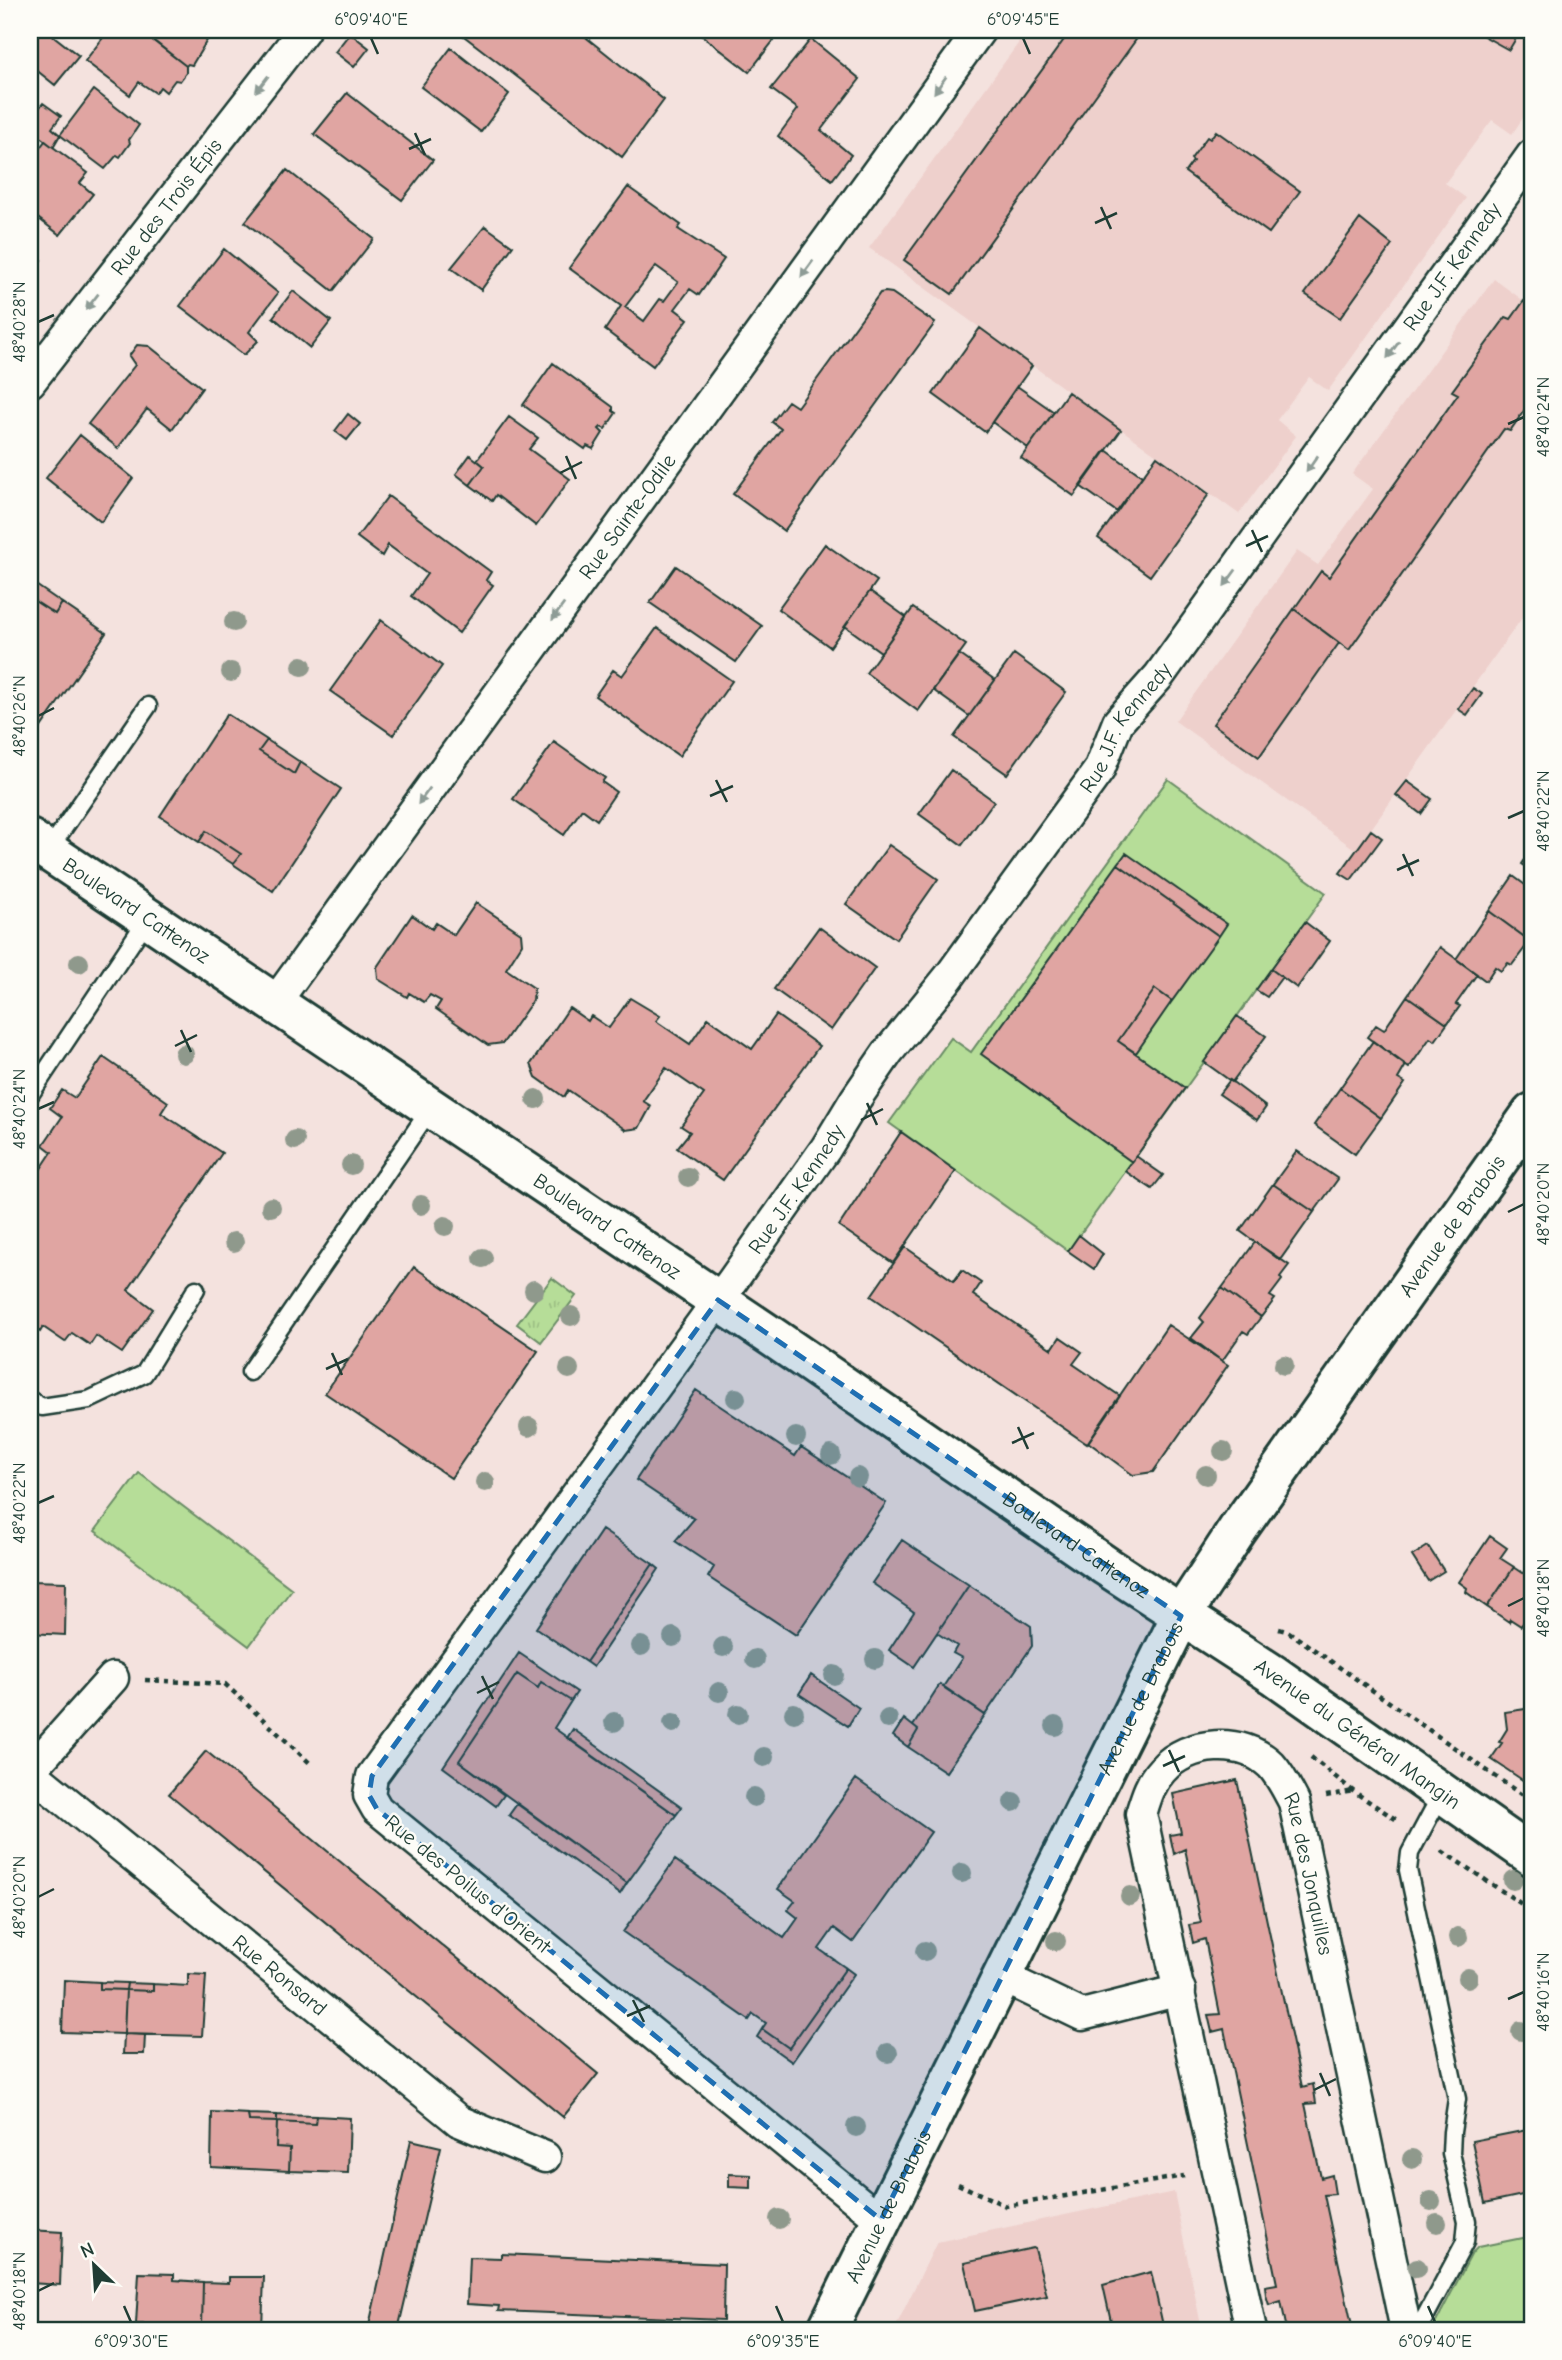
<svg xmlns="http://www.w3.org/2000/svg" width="1562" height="2360" viewBox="0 0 1562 2360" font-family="'Comic Neue',sans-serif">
<defs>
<pattern id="park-tufts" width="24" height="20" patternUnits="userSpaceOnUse" patternTransform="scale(1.75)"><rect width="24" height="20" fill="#b6dd98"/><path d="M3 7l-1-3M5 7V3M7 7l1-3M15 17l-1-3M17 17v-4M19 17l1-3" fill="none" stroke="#9cbf84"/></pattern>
</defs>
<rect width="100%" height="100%" fill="#f4e2de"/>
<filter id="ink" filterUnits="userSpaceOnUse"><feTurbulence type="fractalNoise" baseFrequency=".0143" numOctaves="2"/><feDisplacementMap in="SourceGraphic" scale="14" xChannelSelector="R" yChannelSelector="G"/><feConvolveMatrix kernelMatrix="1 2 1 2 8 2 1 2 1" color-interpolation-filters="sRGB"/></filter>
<g filter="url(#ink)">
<path fill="#eed0cc" d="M1028 30H1532V105L1512 134 1492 120 1445 183 1466 198 1328 391 1309 377 1277 420 1296 436 1239 514 869 248Z
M1494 279 1532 307V604L1356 850 1175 721 1297 551 1318 565 1373 489 1352 474Z
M1174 2192 1202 2330H894L937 2242Z"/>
<path fill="#b6dd98" stroke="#6a8d66" stroke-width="2" d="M1168 779 1326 893 1068 1251 889 1123 951 1038 971 1052Z
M139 1473 292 1589 249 1646 95 1531Z
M1532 2236V2330H1432L1472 2253 1478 2247Z"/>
<path fill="url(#park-tufts)" stroke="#6a8d66" stroke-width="2" d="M552 1278 576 1296 541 1342 517 1324Z"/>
<path fill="#e0a5a2" stroke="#1f3d34" stroke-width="2" fill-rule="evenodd" d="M41 30H46L79 56 55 85 30 65V45Z
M109 30H139L186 66V73L180 81 175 80 166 92 160 87 156 93 139 82 130 95 85 61Z
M155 30H205L203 32 209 37 192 65 188 64 186 66 149 37Z
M456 30H588L583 35 664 100 622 157Z
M695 30H782L749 72Z
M1071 30H1143L952 294 904 260Z
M1473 30H1521L1509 50Z
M350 33 369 48 354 67 335 52Z
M811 39 860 79 821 130 851 155 832 180 778 136 798 109 771 89Z
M451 48 509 94 481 132 421 87Z
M94 90 139 125 129 140 130 143 120 157 117 155 105 169 60 135Z
M347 93 433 160 402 200 314 134Z
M43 103 61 116 52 128 60 135 53 147 30 129V119Z
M1216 131 1300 191 1269 233 1185 172 1193 161 1191 159 1207 137 1210 139Z
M45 141 88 173 80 183 93 194 60 235 30 212V161Z
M287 170 374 239 333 291 245 222Z
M628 187 681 225 678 229 724 259 699 295 690 289 675 309 688 319 653 366 605 330 621 306 569 268ZM656 266 678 282 664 301 660 299 644 321 625 307Z
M1360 219 1392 245 1340 318 1305 294Z
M485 226 513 246 481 290 451 268Z
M224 249 278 293 249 332 258 341 244 355 180 306Z
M30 252 41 260 30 273Z
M293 291 331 321 310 348 273 317Z
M885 292 892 293 935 323 784 531 733 494 781 429 772 422 788 401 797 407 880 293Z
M1524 301 1532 307V399L1510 431 1504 429 1349 650 1294 609 1321 571 1329 577 1458 394 1452 391 1506 317 1511 319Z
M980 328 1032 366 985 432 933 394Z
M137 345 149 346 202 388 172 429 147 409 118 448 88 424 135 365 129 356Z
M553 363 613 407V411L616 413 605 429 601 427 599 429 603 433 593 449 587 446 585 449 523 405Z
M1017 386 1054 412 1028 448 992 422Z
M1068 392 1121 430 1074 496 1021 458Z
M348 414 360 424 347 440 335 431Z
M509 417 538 438 529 449 570 479 536 526 496 495 492 501 470 485 484 466 477 460Z
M80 435 133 478 101 522 46 478Z
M1106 450 1142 476 1117 512 1080 486Z
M470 455 484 466 470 485 456 474Z
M1157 456 1209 494 1150 576 1098 538Z
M388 496 491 572 486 580 493 585 459 633 411 596 427 574 388 545 382 556 357 537Z
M825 544 877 581 830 647 778 609Z
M676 566 762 626 736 662 650 603Z
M30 581 62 603 55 614 30 598Z
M870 591 906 617 881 652 845 626Z
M30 598 55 614 62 603 106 633 37 733 30 728Z
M913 608 966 645 918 711 866 673Z
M1294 609 1339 643 1259 757 1213 724Z
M381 620 442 666 393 735 330 691Z
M657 628 732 681 679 756 595 696 613 670 622 676Z
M959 654 995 680 969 716 933 690Z
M1014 654 1066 692 1007 774 954 737Z
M1473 688 1482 694 1467 715 1458 709Z
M227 714 267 740 259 751 294 774 300 762 341 789 273 891 233 864 241 854 206 831 199 842 160 816Z
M267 740 300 762 294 774 259 751Z
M554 742 605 778 602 782 616 792 597 820 582 809 564 835 513 799Z
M951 770 994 801 962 845 919 814Z
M1407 781 1432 799 1421 814 1396 795Z
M1371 830 1382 838 1351 880 1340 873Z
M206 831 241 854 233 864 199 842Z
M889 845 938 879 896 939 846 904Z
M1532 849V871L1522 864Z
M1126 853 1227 924 1219 936 1118 864Z
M1118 864 1219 936 1172 1001 1155 989 1118 1041 1185 1088 1132 1162 981 1054Z
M1513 876 1532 890V938L1530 941 1489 911Z
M476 903 521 933 522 944 506 969 534 988 533 1000 503 1043 488 1045 436 1009 441 1001 430 995 424 1002 409 993 407 997 378 979 377 967 412 915 432 929 436 923 454 935Z
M1489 911 1530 941 1512 965 1508 963 1501 971 1495 967 1486 981 1456 959Z
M1305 922 1330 941 1297 988 1271 969Z
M819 927 875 968 831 1030 774 989Z
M1440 947 1477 974 1456 1004 1460 1006 1447 1024 1407 996Z
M1271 969 1282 977 1267 997 1256 990Z
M1155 989 1172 1001 1136 1053 1118 1041Z
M1407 996 1447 1024 1435 1041 1430 1038 1409 1068 1367 1037 1376 1025 1384 1030Z
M630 998 660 1016 656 1021 690 1044 708 1018 752 1049 776 1015 819 1046 723 1180 677 1148 690 1132 681 1126 704 1094 666 1068 643 1101 651 1106 639 1128 626 1130 568 1090 564 1097 536 1077 531 1064 569 1008 588 1021 591 1016 609 1028Z
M1237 1016 1266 1036 1232 1082 1204 1062Z
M1373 1041 1406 1065 1398 1079 1405 1083 1381 1118 1340 1088Z
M103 1057 168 1102 161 1113 222 1153 128 1290 153 1309 122 1353 96 1336 90 1345 72 1333 65 1342 43 1327 40 1332 30 1324V1185L52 1152 43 1145 62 1117 50 1108 62 1090 75 1098Z
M1230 1080 1266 1107 1257 1120 1219 1094Z
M1340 1088 1381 1118 1355 1154 1314 1125Z
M901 1132 956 1171 893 1263 839 1226Z
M1297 1151 1338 1179 1314 1212 1273 1184Z
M1136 1156 1163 1175 1152 1189 1125 1171Z
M1273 1184 1314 1212 1280 1260 1240 1231Z
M1079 1235 1103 1254 1094 1269 1068 1251Z
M1255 1242 1289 1265 1280 1277 1282 1280 1270 1296 1275 1299 1261 1317 1222 1288Z
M905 1247 954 1281 962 1270 981 1283 973 1295 1052 1349 1060 1337 1082 1352 1073 1364 1120 1396 1087 1444 871 1296Z
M414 1267 538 1351 451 1478 325 1393Z
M1222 1288 1261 1317 1248 1334 1243 1331 1222 1361 1191 1338 1204 1322 1200 1318Z
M1168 1325 1228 1365 1153 1472 1133 1475 1088 1442Z
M696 1390 795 1456 801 1447 886 1503 796 1635 708 1577 714 1567 675 1541 694 1519 636 1480Z
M602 1530 653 1564 586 1662 536 1628Z
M1490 1536 1507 1548 1500 1558 1514 1567 1487 1607 1466 1592 1467 1588 1459 1582Z
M902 1540 969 1585 914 1667 889 1650 914 1612 872 1583Z
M1428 1546 1444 1571 1428 1581 1412 1556Z
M653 1564 659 1569 593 1667 586 1662Z
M1514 1567 1529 1577 1532 1572V1609L1521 1626 1510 1619 1509 1622 1487 1607Z
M30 1581 66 1582 65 1635 30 1633Z
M969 1585 1031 1626 1032 1646 985 1715 943 1687 962 1658 953 1653 957 1646 937 1633Z
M519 1653 577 1692 571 1701 541 1682 538 1688 517 1674 459 1761 504 1795 496 1806 443 1767Z
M517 1674 538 1688 541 1682 571 1701 554 1728 676 1815 627 1883 459 1761Z
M811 1675 859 1708 848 1726 799 1694Z
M940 1684 985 1715 946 1772 908 1747 918 1730 913 1726Z
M1532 1708V1776L1527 1783 1491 1759 1502 1743 1499 1742 1507 1729 1505 1712Z
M904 1719 918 1730 908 1747 893 1736Z
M573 1729 682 1807 676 1815 567 1738Z
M206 1751 598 2074 563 2117 169 1794Z
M856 1779 931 1832 853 1942 834 1928 819 1949 846 1968 789 2048 762 2029 766 2023 753 2014 749 2020 623 1932 675 1860 784 1938 798 1918 788 1910 795 1901 778 1889Z
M1237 1780 1302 2087 1313 2084 1316 2103 1305 2104 1321 2178 1332 2175 1335 2194 1324 2195 1353 2330H1287L1281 2301 1269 2305 1266 2295 1265 2286 1277 2284 1224 2029 1212 2032 1208 2015 1220 2014 1205 1939 1193 1943 1191 1933 1189 1925 1201 1923 1185 1849 1174 1854 1170 1835 1181 1833 1173 1794Z
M517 1804 627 1883 620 1894 509 1815Z
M846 1968 854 1974 792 2062 757 2037 762 2029 789 2048Z
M188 1974 206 1975 202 2036 124 2034 126 1990 153 1991V1984L188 1986Z
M64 1980 100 1982V1989L126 1990 124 2034 62 2032Z
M100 1982 127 1983 126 1990 100 1989Z
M127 1983 153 1984V1991L126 1990Z
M124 2034 145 2035 144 2054H123Z
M212 2112 248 2114 249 2121 277 2122 276 2147 290 2148 289 2171 211 2167Z
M248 2114 277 2115V2122L249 2121Z
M277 2115 316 2116 315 2124 277 2122Z
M316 2116 350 2118 348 2173 289 2171 290 2148 276 2147 277 2122 315 2124Z
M1532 2129V2193L1485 2203 1472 2141Z
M411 2140 441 2147 398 2330H368Z
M729 2174 751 2175V2188L729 2187Z
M30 2230 62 2232 60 2285 30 2283Z
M1033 2248 1035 2249 1047 2296 975 2311 964 2263Z
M501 2254 724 2264 723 2320 498 2311 499 2306 467 2304 469 2257 501 2258Z
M1151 2272 1164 2330H1113L1103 2285Z
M139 2273 174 2274V2280L203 2282 202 2326 136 2324Z
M229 2277H264L262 2328 202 2326 203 2282 229 2283Z"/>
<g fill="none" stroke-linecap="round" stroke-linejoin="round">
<g stroke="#1f3d34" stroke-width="21">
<path id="lane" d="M48 851 148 706
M30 1095 148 918
M250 1372 431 1108
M30 1400 42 1407 89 1400 144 1374 196 1289
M1418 2330 1465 2242 1467 2221 1451 2153 1452 2132 1457 2099 1408 1870 1410 1853 1442 1793"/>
</g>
<g stroke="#1f3d34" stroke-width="35">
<g id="street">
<path id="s1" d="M30 382 304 30"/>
<path id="s2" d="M274 1004 980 30"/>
<path d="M30 1771 113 1678"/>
<path id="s3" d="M30 1772 459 2121 545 2157"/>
<path d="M1003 1977 1082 2015 1180 1990"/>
<path id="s4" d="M881 2220 377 1809 369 1795 372 1776 733 1280 826 1148 855 1100 888 1052 949 977 1099 770 1118 722 1159 676 1532 155"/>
<path id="s5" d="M1251 2330 1141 1814C1146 1798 1150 1783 1162 1770 1188 1741 1242 1737 1271 1765 1281 1776 1287 1789 1294 1802L1406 2330"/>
</g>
</g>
<g stroke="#1f3d34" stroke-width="44">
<g id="secondary">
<path id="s6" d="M30 839 774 1338 1106 1566 1274 1675 1532 1856"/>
<path id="s7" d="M827 2330 1181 1616 1238 1529 1532 1113"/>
</g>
</g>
<path stroke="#1f3d34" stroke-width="4.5" stroke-dasharray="5 5" stroke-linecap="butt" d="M1279 1629 1289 1632 1532 1802
M145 1680 225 1684 312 1765
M1311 1757 1353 1791 1397 1820
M1326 1796 1353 1791
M1442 1851 1532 1911
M958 2184 1006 2206 1184 2176"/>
<use href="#lane" stroke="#fdfcf7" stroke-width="16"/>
<use href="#street" stroke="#fdfcf7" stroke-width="30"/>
<use href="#secondary" stroke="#fdfcf7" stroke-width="38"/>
</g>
<g fill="#8f998c">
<circle cx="234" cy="622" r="10"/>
<circle cx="302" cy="666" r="10"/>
<circle cx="231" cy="672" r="10"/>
<circle cx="79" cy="963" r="10"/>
<circle cx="184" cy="1054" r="10"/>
<circle cx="536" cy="1099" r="10"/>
<circle cx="295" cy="1140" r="10"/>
<circle cx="351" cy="1165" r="10"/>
<circle cx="688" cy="1177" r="10"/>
<circle cx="421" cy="1205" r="10"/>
<circle cx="271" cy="1207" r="10"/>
<circle cx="445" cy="1226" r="10"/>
<circle cx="234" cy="1242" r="10"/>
<circle cx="483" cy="1258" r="10"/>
<circle cx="534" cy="1290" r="10"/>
<circle cx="571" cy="1316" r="10"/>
<circle cx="1284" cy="1365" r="10"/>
<circle cx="569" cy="1369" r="10"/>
<circle cx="736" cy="1398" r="10"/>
<circle cx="529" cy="1427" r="10"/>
<circle cx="796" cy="1437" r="10"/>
<circle cx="1223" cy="1451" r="10"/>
<circle cx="831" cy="1455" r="10"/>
<circle cx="1206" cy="1475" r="10"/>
<circle cx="858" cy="1477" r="10"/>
<circle cx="485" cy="1482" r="10"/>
<circle cx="673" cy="1637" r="10"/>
<circle cx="641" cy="1646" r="10"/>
<circle cx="723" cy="1647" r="10"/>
<circle cx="755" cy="1659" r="10"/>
<circle cx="875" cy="1659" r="10"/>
<circle cx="834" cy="1675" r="10"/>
<circle cx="719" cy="1692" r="10"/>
<circle cx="794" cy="1713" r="10"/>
<circle cx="738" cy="1714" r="10"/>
<circle cx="888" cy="1719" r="10"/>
<circle cx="614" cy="1722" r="10"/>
<circle cx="673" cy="1723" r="10"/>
<circle cx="1055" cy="1726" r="10"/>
<circle cx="764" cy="1757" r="10"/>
<circle cx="754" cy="1797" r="10"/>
<circle cx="1013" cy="1802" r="10"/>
<circle cx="962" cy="1873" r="10"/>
<circle cx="1513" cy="1880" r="10"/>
<circle cx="1130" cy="1896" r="10"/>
<circle cx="1458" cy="1937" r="10"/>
<circle cx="1056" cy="1941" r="10"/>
<circle cx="925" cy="1951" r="10"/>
<circle cx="1468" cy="1978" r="10"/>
<circle cx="1521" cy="2031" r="10"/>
<circle cx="888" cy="2053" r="10"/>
<circle cx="856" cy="2127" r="10"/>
<circle cx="1412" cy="2159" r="10"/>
<circle cx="1431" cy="2201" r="10"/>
<circle cx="779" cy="2219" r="10"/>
<circle cx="1437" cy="2223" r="10"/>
<circle cx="1417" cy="2268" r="10"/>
</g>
<defs><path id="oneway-solid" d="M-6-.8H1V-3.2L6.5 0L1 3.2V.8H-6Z" transform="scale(1.75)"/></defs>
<g fill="#8e9c96">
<use href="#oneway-solid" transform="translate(262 84) rotate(128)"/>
<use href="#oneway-solid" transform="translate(940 85) rotate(126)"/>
<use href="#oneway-solid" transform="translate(807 269) rotate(126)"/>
<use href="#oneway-solid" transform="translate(92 302) rotate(128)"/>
<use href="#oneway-solid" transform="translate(1393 350) rotate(126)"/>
<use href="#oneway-solid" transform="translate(1312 464) rotate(125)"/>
<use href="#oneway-solid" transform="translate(1230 578) rotate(126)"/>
<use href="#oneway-solid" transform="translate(558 612) rotate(126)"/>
<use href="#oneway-solid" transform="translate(424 796) rotate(126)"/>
</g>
</g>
<path fill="#1f6fb2" fill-opacity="0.2" stroke="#1f6fb2" stroke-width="5" stroke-dasharray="14 9" stroke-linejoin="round" d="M718 1300 1181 1616 881 2220 377 1809 369 1795 372 1776Z"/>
<path fill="none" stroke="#1f3d34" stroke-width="2.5" d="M371 38 378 54M1023 38 1030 54M415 133 425 155M409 149 431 139M1101 207 1111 229M1095 223 1117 213M38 322 54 315M1508 424 1524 417M566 456 576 479M560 473 582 462M1252 530 1262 552M1246 546 1268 536M38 716 54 708M716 780 727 802M710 796 733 786M1508 818 1524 811M1403 854 1413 876M1397 870 1419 860M181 1030 191 1052M175 1046 197 1035M867 1103 877 1125M38 1109 54 1102M861 1120 883 1109M1508 1212 1524 1204M332 1353 342 1375M326 1369 348 1359M1018 1427 1028 1449M1012 1443 1034 1433M38 1503 54 1496M1508 1606 1524 1598M482 1676 493 1699M477 1693 499 1682M1169 1750 1179 1772M1163 1766 1185 1756M38 1897 54 1889M1508 1999 1524 1992M633 2000 644 2022M627 2016 650 2006M1320 2073 1330 2096M1314 2090 1336 2079M38 2291 54 2283M124 2306 131 2322M776 2306 783 2322M1428 2306 1435 2322"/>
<g text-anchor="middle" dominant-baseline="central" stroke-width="5" stroke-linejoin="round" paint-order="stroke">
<g font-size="21" fill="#1f3d34" stroke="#fdfcf7">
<text stroke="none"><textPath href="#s1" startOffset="222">Rue des Trois Épis</textPath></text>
<text stroke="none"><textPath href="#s4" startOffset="2544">Rue J.F. Kennedy</textPath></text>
<text stroke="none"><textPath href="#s2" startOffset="602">Rue Sainte-Odile</textPath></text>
<text stroke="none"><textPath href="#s4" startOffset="1978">Rue J.F. Kennedy</textPath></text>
<text stroke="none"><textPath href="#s6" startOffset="128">Boulevard Cattenoz</textPath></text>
<text stroke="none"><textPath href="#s4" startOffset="1410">Rue J.F. Kennedy</textPath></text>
<text stroke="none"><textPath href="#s6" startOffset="695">Boulevard Cattenoz</textPath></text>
<text stroke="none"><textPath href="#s7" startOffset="1272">Avenue de Brabois</textPath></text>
<text stroke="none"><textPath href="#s6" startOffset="1262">Boulevard Cattenoz</textPath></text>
<text stroke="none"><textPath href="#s7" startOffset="705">Avenue de Brabois</textPath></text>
<text stroke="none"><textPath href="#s6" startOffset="1601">Avenue du Général Mangin</textPath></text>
<text stroke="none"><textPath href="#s5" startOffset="814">Rue des Jonquilles</textPath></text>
<text transform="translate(468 1884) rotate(39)">Rue des Poilus d'Orient</text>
<text stroke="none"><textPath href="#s3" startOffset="322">Rue Ronsard</textPath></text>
<text stroke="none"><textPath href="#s7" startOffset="138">Avenue de Brabois</textPath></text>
</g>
</g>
<rect width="1562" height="2360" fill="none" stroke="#fdfcf7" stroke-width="77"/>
<g transform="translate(94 2265) rotate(335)" stroke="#fdfcf7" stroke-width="5" paint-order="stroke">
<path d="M0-5L12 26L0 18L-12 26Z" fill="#1f3d34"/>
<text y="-10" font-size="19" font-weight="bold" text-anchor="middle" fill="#1f3d34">N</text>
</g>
<rect x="38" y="38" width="1486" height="2284" fill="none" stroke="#1f3d34" stroke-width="2.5"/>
<g font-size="18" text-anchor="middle" fill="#1f3d34">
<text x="371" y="25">6°09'40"E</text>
<text x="1023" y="25">6°09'45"E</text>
<text transform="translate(19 322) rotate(-90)" y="6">48°40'28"N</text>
<text transform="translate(1543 417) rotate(-90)" y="6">48°40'24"N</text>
<text transform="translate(19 716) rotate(-90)" y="6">48°40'26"N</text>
<text transform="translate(1543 811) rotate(-90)" y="6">48°40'22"N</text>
<text transform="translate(19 1109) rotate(-90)" y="6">48°40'24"N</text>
<text transform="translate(1543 1204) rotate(-90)" y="6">48°40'20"N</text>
<text transform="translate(19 1503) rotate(-90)" y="6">48°40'22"N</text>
<text transform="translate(1543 1598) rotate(-90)" y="6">48°40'18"N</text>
<text transform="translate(19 1897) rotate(-90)" y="6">48°40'20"N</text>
<text transform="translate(1543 1992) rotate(-90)" y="6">48°40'16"N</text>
<text transform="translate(19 2291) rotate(-90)" y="6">48°40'18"N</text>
<text x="131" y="2347">6°09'30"E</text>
<text x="783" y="2347">6°09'35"E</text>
<text x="1435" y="2347">6°09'40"E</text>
</g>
</svg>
